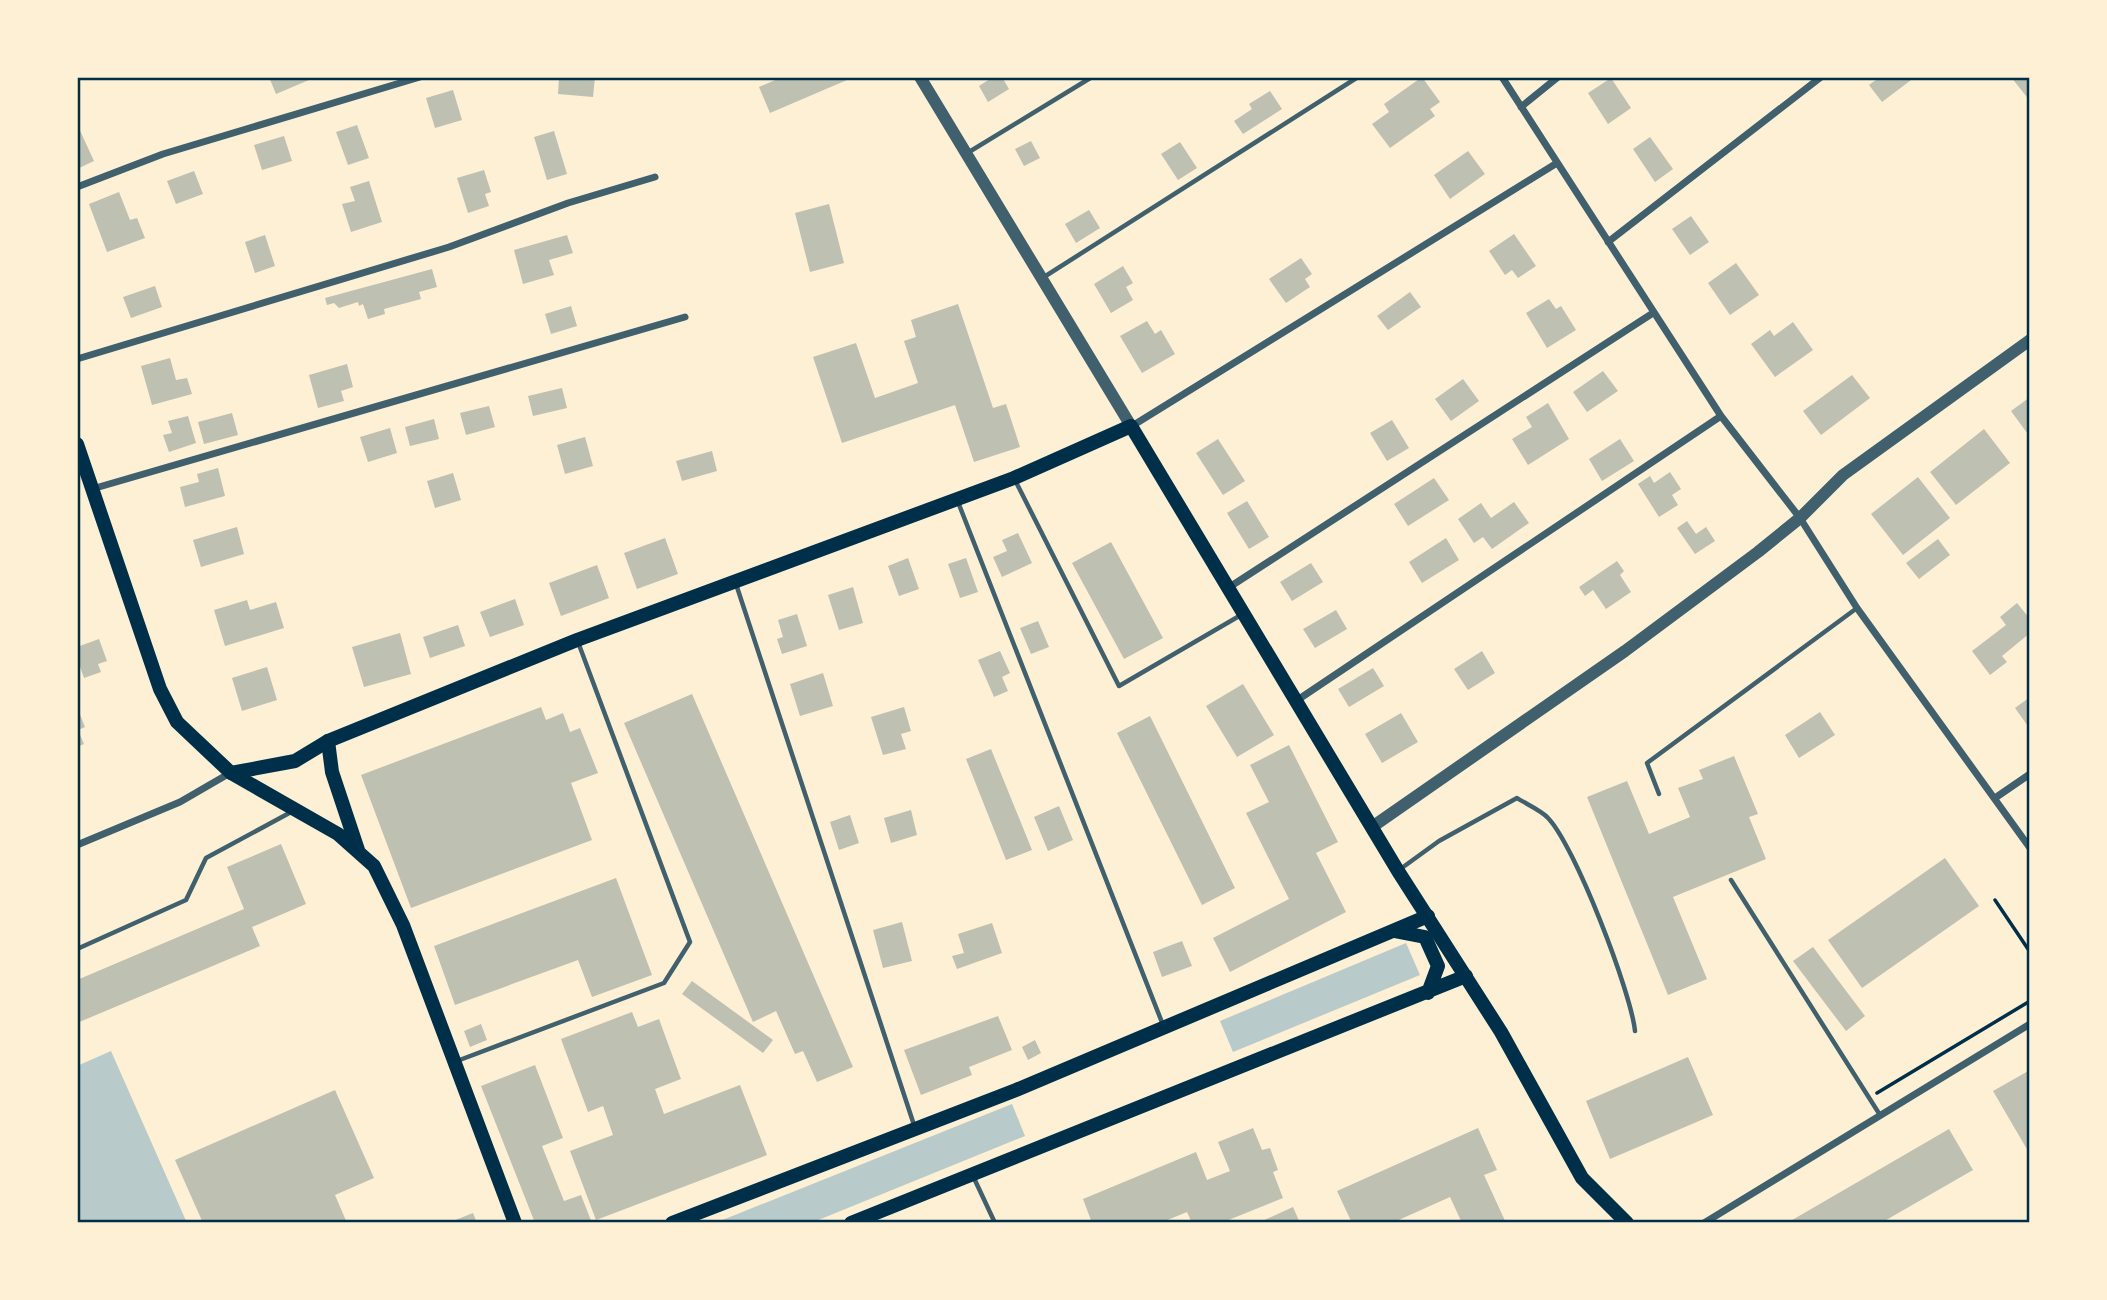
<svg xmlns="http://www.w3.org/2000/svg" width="2107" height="1300" viewBox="0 0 2107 1300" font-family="Bitter,serif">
<rect width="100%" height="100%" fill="#fdf0d5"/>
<path fill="#b9caca" d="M1406 943 1420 975 1233 1052 1220 1021Z
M111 1051 187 1223H77V1066Z
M1012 1104 1025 1136 811 1223H715Z"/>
<path fill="#bec0b2" d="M269 77H307L309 80 276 94Z
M559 77H595L593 97 558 94Z
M782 77H854L770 113 759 87Z
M993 77H1002L1009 89 988 102 979 86Z
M1422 77 1440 102 1430 109 1435 116 1390 148 1372 124 1389 112 1384 104Z
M1880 77H1915L1882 102 1869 85Z
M2011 77H2030V101Z
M1611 78 1631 108 1608 124 1588 93Z
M453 90 462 120 435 128 426 98Z
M1270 91 1282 109 1243 134 1234 121 1252 109 1249 104Z
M77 124 94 161 77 169Z
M357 125 369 158 348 165 336 132Z
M554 131 567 174 547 180 534 137Z
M284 136 292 161 262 170 254 145Z
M1650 137 1673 169 1655 182 1633 149Z
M1031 141 1040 158 1024 166 1015 149Z
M1180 142 1197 168 1178 180 1161 154Z
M1468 151 1485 174 1450 199 1434 175Z
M484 170 491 192 485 194 489 206 468 213 457 178Z
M194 171 203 194 176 204 167 181Z
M369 181 382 222 351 232 342 204 355 201 350 187Z
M119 192 130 220 137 218 145 238 107 252 89 204Z
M829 204 844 263 810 272 795 213Z
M1089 210 1100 228 1076 243 1065 224Z
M1691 216 1709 242 1690 255 1672 229Z
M1514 234 1536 266 1518 278 1512 270 1505 275 1489 251Z
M265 235 275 266 255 273 245 242Z
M567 235 573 253 549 260 554 275 523 284 514 250Z
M1301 258 1312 274 1305 279 1310 287 1286 303 1269 279Z
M1736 263 1759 295 1730 315 1708 283Z
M1123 266 1133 283 1126 287 1133 300 1111 313 1094 284Z
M432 269 437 287 419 292 421 299 384 309 385 314 368 319 363 304 359 306 358 302 339 308 334 303 327 305 325 298Z
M155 286 162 307 131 318 123 297Z
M1410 292 1421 307 1388 330 1377 316Z
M1549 299 1556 309 1561 306 1576 330 1547 348 1526 313Z
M958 304 993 408 1006 404 1020 447 974 462 955 405 842 443 813 357 856 343 875 398 918 383 904 341 916 337 911 320Z
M571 306 577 326 551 334 545 314Z
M1147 321 1155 334 1161 330 1175 354 1142 373 1120 336Z
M1793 322 1813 350 1775 377 1751 344 1770 330 1774 336Z
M170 358 176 380 187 378 192 394 152 405 141 366Z
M347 364 353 387 341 391 344 401 318 408 309 375Z
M1603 371 1618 391 1587 412 1573 392Z
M1852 375 1870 398 1821 435 1803 411Z
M1463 379 1479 401 1451 421 1435 399Z
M562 388 567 408 533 416 528 396Z
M2030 397V437L2011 411Z
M1548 403 1569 439 1528 465 1512 439 1532 427 1526 417Z
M489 406 495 427 466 435 460 413Z
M232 413 238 435 204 444 198 422Z
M188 416 196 443 169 452 163 435 172 433 168 421Z
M434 419 439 439 410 446 405 427Z
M1392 420 1409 448 1387 461 1370 433Z
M390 428 397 453 368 462 360 437Z
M1984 429 2010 463 1956 505 1930 472Z
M585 437 593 466 565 474 557 445Z
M1218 439 1245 481 1223 495 1196 453Z
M1620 439 1634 461 1602 481 1589 459Z
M712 451 717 471 682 481 676 461Z
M218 468 225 496 185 507 180 487 199 482 197 474Z
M1670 472 1681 489 1672 495 1678 505 1659 517 1638 484 1650 476 1654 483Z
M453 473 461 500 435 508 427 481Z
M1918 477 1950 518 1903 555 1871 514Z
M1434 478 1449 500 1408 526 1394 504Z
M1247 501 1269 537 1249 549 1227 513Z
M1514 502 1529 523 1492 549 1483 537 1474 543 1458 519 1481 503 1491 518Z
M1687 521 1696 534 1706 527 1715 541 1695 554 1677 528Z
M237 527 244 554 201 567 193 540Z
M1018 533 1032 563 1002 577 993 557 1007 551 1002 540Z
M665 538 678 574 637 589 624 553Z
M1446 538 1459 560 1422 583 1409 562Z
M1938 539 1950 555 1919 579 1906 563Z
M1111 542 1163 638 1124 659 1072 563Z
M908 558 919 589 899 596 888 566Z
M966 558 978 592 960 598 948 564Z
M1617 561 1624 571 1620 575 1631 592 1606 609 1593 590 1585 596 1579 587Z
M1311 563 1323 582 1292 601 1280 582Z
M597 565 609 598 561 616 549 583Z
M853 587 863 623 839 630 828 595Z
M515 599 524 625 490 637 480 612Z
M247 600 250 610 276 602 284 628 225 646 214 610Z
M2017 603 2030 619V633L2002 656 2007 662 1990 675 1972 651 2006 625 2000 617Z
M1336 610 1347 629 1315 648 1303 629Z
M797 614 807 646 782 654 777 639 783 637 778 620Z
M1038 621 1049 647 1031 654 1020 628Z
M458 625 465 646 430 658 423 637Z
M400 633 411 674 364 687 352 647Z
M99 639 107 661 98 664 101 672 84 678 77 658V647Z
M1000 651 1010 673 1002 677 1008 691 994 697 978 660Z
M1482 651 1495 673 1468 690 1454 669Z
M267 667 277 700 242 711 232 678Z
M1373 668 1384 686 1349 707 1338 689Z
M823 673 833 706 800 716 790 684Z
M1243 684 1274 735 1237 757 1206 706Z
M692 694 853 1067 817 1082 803 1051 795 1054 776 1011 753 1022 624 723Z
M2030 697V729L2015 708Z
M77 707 85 727 78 730 84 744 77 747Z
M541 707 546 720 563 713 570 732 580 728 598 773 571 783 592 840 411 908 361 775Z
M904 707 911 731 901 734 906 749 883 755 871 717Z
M1820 712 1835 735 1799 758 1785 735Z
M1401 713 1418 742 1382 763 1365 734Z
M1150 716 1235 888 1202 905 1117 733Z
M1289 745 1338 842 1316 853 1346 912 1230 972 1213 938 1289 899 1246 813 1269 802 1250 765Z
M991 749 1032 850 1006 860 966 759Z
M1734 756 1758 814 1749 817 1766 859 1673 897 1707 979 1668 995 1587 797 1627 781 1649 834 1690 817 1678 788 1703 779 1699 770Z
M1059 806 1073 840 1048 851 1034 817Z
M911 810 917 835 891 843 884 818Z
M850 815 859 843 839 850 830 822Z
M281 844 306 904 252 927 260 946 77 1023V980L244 909 227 867Z
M1945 858 1979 906 1862 988 1828 940Z
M616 878 652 975 592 997 578 960 455 1005 434 946Z
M902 922 912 961 883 968 873 930Z
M992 923 1002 953 957 969 952 956 964 953 958 934Z
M1182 941 1192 966 1162 977 1153 952Z
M1813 947 1865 1016 1846 1031 1793 961Z
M692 981 773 1040 763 1053 682 994Z
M632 1012 638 1027 659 1019 681 1079 655 1089 664 1114 740 1085 767 1155 596 1220 570 1151 613 1135 603 1106 588 1112 561 1039Z
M998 1016 1012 1050 969 1067 972 1075 921 1095 904 1050Z
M481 1024 487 1040 470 1047 464 1031Z
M1035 1040 1041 1053 1028 1060 1022 1047Z
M1688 1057 1713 1115 1610 1159 1586 1101Z
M535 1065 563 1138 542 1146 564 1201 581 1195 592 1223H535L481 1086Z
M2030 1070V1150L2028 1151 1993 1091Z
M335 1090 374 1178 335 1195 347 1223H203L175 1160Z
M1253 1128 1262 1150 1270 1148 1278 1170 1273 1172 1283 1198 1221 1223H1192L1187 1212 1160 1223H1092L1083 1199 1196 1152 1207 1180 1230 1171 1218 1142Z
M1478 1128 1497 1170 1484 1175 1506 1223H1462L1450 1197 1392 1223H1352L1337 1191Z
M1949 1129 1973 1170 1881 1223H1787Z
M1293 1207 1300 1223H1258Z
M473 1213 477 1223H448Z"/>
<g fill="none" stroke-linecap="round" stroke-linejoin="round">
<path stroke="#003049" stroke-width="3.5" d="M1995 900 2030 952
M1877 1093 2030 1001"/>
<path stroke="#3f606c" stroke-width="4.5" d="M969 152 1092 77
M1044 277 1358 77
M1016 482 1119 686 1241 615
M958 502 1163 1025
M736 584 915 1128
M1659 794 1647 763 1857 608
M1399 870 1439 841 1517 798C1526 804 1541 810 1548 818 1575 846 1631 992 1635 1031
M1731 880 1880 1115
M77 949 186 900 206 858 293 811
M457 1061 664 983 690 942 578 642
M973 1176 995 1223"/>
<path stroke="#3f606c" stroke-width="7" d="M1502 77 1721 416 1800 518 1857 608 2030 848
M1521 107 1558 77
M77 187 163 154 420 77
M1608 242 1821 77
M77 359 449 247 568 203 655 177
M1132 426 1557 163
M92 489 685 317
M1228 588 1653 313
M1296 701 1721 416
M1995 798 2030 774
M77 845 180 802 230 773
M1704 1223 2030 1024"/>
<path stroke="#3f606c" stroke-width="12" d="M920 77 1131 426
M1372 827 1625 651 1758 552 1800 518 1843 475 2030 340"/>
<path stroke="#003049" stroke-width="14" d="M328 741 332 772 358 850
M231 773 338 834 374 866 403 925 515 1223
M1394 931 1425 937 1438 966 1428 993
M672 1223 1016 1090 1428 916
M851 1223 1466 976"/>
<path stroke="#003049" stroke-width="14" d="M77 444 160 689 177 722 231 773 295 761 328 741 577 640 1014 478 1131 426 1398 871 1501 1032 1582 1178 1627 1223"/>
</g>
<rect width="2107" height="1300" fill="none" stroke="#fdf0d5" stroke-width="158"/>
<rect x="79" y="79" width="1949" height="1142" fill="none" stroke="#003049" stroke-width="2.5"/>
</svg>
